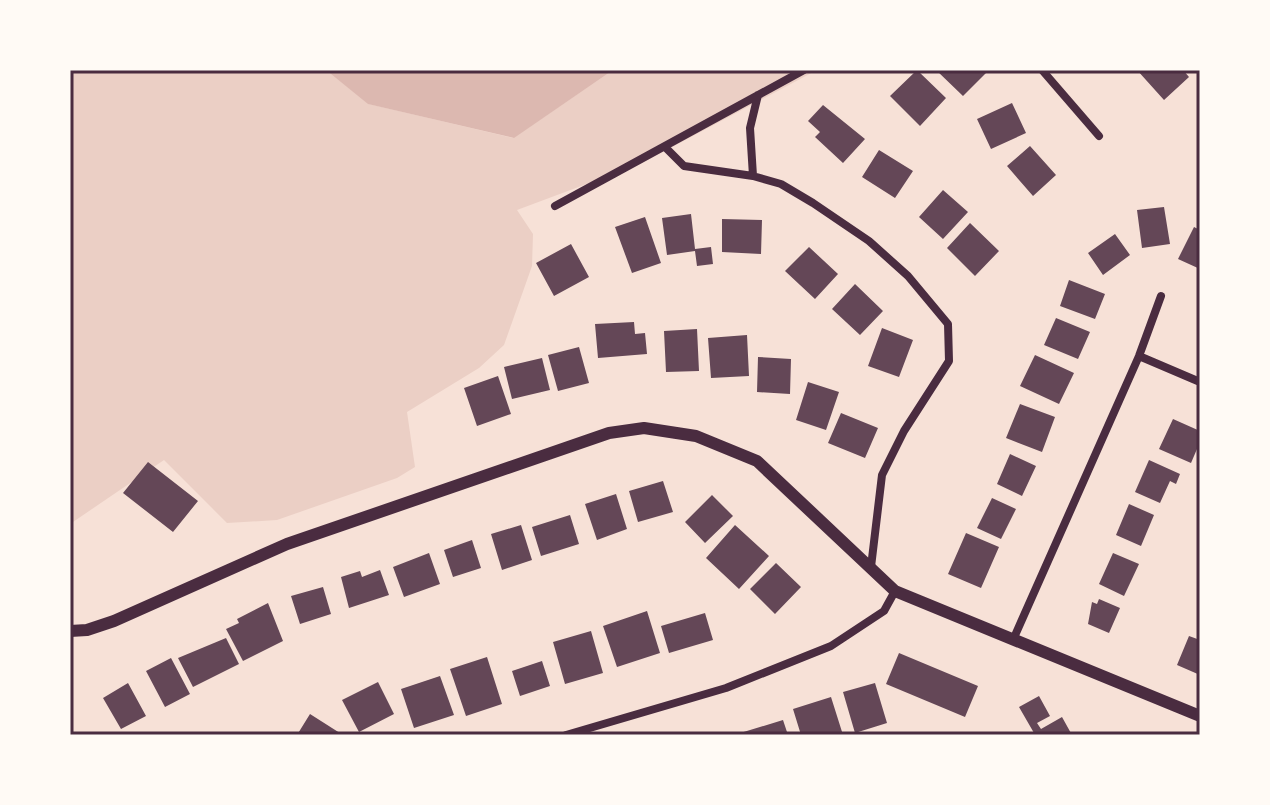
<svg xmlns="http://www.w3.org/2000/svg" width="1270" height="805" viewBox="0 0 1270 805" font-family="'Titillium Web',sans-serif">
<rect width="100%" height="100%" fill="#f7e1d7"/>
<path fill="#ebcfc5" d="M70 70H326L369 104 513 138 613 70H817L640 164 517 210 533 234 532 266 504 345 479 368 407 412 415 467 397 478 277 520 227 523 164 460 70 524Z"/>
<path fill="#dcb8b0" d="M326 70H613L514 138 368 104Z"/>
<path fill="#644757" d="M917 70 946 98 920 126 890 96Z
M936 70H989L963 96Z
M1137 70H1183L1189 77 1164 100Z
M1012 103 1026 133 991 149 977 119Z
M823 105 865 139 843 163 815 137 820 132 808 121Z
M1030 146 1056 175 1033 196 1007 166Z
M879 150 913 171 895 198 862 177Z
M943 190 968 212 943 239 919 217Z
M1164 207 1170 244 1142 248 1137 210Z
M691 214 695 249 711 247 713 264 697 266 695 251 667 255 662 218Z
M645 217 661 263 632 273 615 227Z
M722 219 762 220 761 254 722 252Z
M970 223 999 251 975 276 947 248Z
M1194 227 1200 230V269L1178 259Z
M1115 234 1130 255 1103 275 1088 253Z
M571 244 589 277 554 296 536 263Z
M809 247 838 274 815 299 785 271Z
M1069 280 1105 294 1095 319 1060 306Z
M855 284 883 311 860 335 832 309Z
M1056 318 1090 332 1078 359 1044 345Z
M634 322 635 334 645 333 647 354 598 358 595 324Z
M882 328 913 340 899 377 868 366Z
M697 329 699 371 666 372 664 331Z
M747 335 749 376 711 378 708 338Z
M579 347 589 383 558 391 548 355Z
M1035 355 1074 373 1059 404 1020 386Z
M758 357 791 359 790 394 757 392Z
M542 358 550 390 512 399 504 367Z
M498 376 511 414 477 426 464 388Z
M808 382 839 392 826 430 796 420Z
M1020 404 1055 417 1042 452 1006 438Z
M841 413 878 428 865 458 828 443Z
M1173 419 1200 431V442L1191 463 1159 449Z
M1010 454 1036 466 1022 496 997 484Z
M1149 460 1180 474 1176 484 1170 481 1160 503 1135 492Z
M148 462 198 501 173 532 123 493Z
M663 481 673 512 638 522 629 491Z
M616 494 627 529 597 540 585 504Z
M712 495 733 516 705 543 685 522Z
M992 498 1016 509 1001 539 977 528Z
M1129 504 1154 515 1141 546 1116 535Z
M570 515 579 544 541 556 532 527Z
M521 525 532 560 502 570 491 534Z
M735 525 769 556 739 589 706 558Z
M966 533 999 547 981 588 948 574Z
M472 540 481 568 453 577 444 550Z
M429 553 440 584 404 597 393 567Z
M1113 553 1139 564 1124 596 1099 584Z
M776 563 801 587 775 614 750 589Z
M380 570 389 595 349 608 341 577 360 571 362 577Z
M323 587 331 614 300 624 291 596Z
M1099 599 1120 608 1109 633 1088 624 1092 602 1097 604Z
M268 603 283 641 243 661 226 629 239 623 237 619Z
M647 611 660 653 617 667 603 626Z
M705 613 713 640 669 653 661 626Z
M591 631 603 673 565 684 553 642Z
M1189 636 1200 640V675L1177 665Z
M226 638 239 664 193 687 178 658Z
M899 653 978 686 965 717 886 684Z
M487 657 502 704 466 716 450 669Z
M171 658 190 694 165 707 146 671Z
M542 661 550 686 520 696 512 671Z
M440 676 454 715 414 728 401 689Z
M378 682 394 714 359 732 342 700Z
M128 683 146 716 121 729 103 698Z
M875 683 887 723 855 733 843 692Z
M1039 696 1050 716 1037 723 1041 729 1062 717 1072 735 1034 733 1019 707Z
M831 697 843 735H801L793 709Z
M310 714 343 735H297Z
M783 720 788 735H737V734Z"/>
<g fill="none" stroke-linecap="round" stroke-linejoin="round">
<path stroke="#4a2c40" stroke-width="8" d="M1042 70 1099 136
M665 147 684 166 753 176 781 184 813 203 869 241 908 276 948 324 949 361 904 431 882 475 871 567
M753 176 750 128 758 95
M555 206 804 70
M1139 356 1200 382
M1013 640 1139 356 1161 296
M566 735 726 688 831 646 884 611 895 591"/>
<path stroke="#4a2c40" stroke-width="12" d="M70 631 87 630 114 621 287 544 609 433 644 428 696 436 757 461 895 591 1200 716"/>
</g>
<rect width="1270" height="805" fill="none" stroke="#fffaf5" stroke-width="144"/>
<rect x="72" y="72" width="1126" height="661" fill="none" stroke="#4a2c40" stroke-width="3"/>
</svg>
